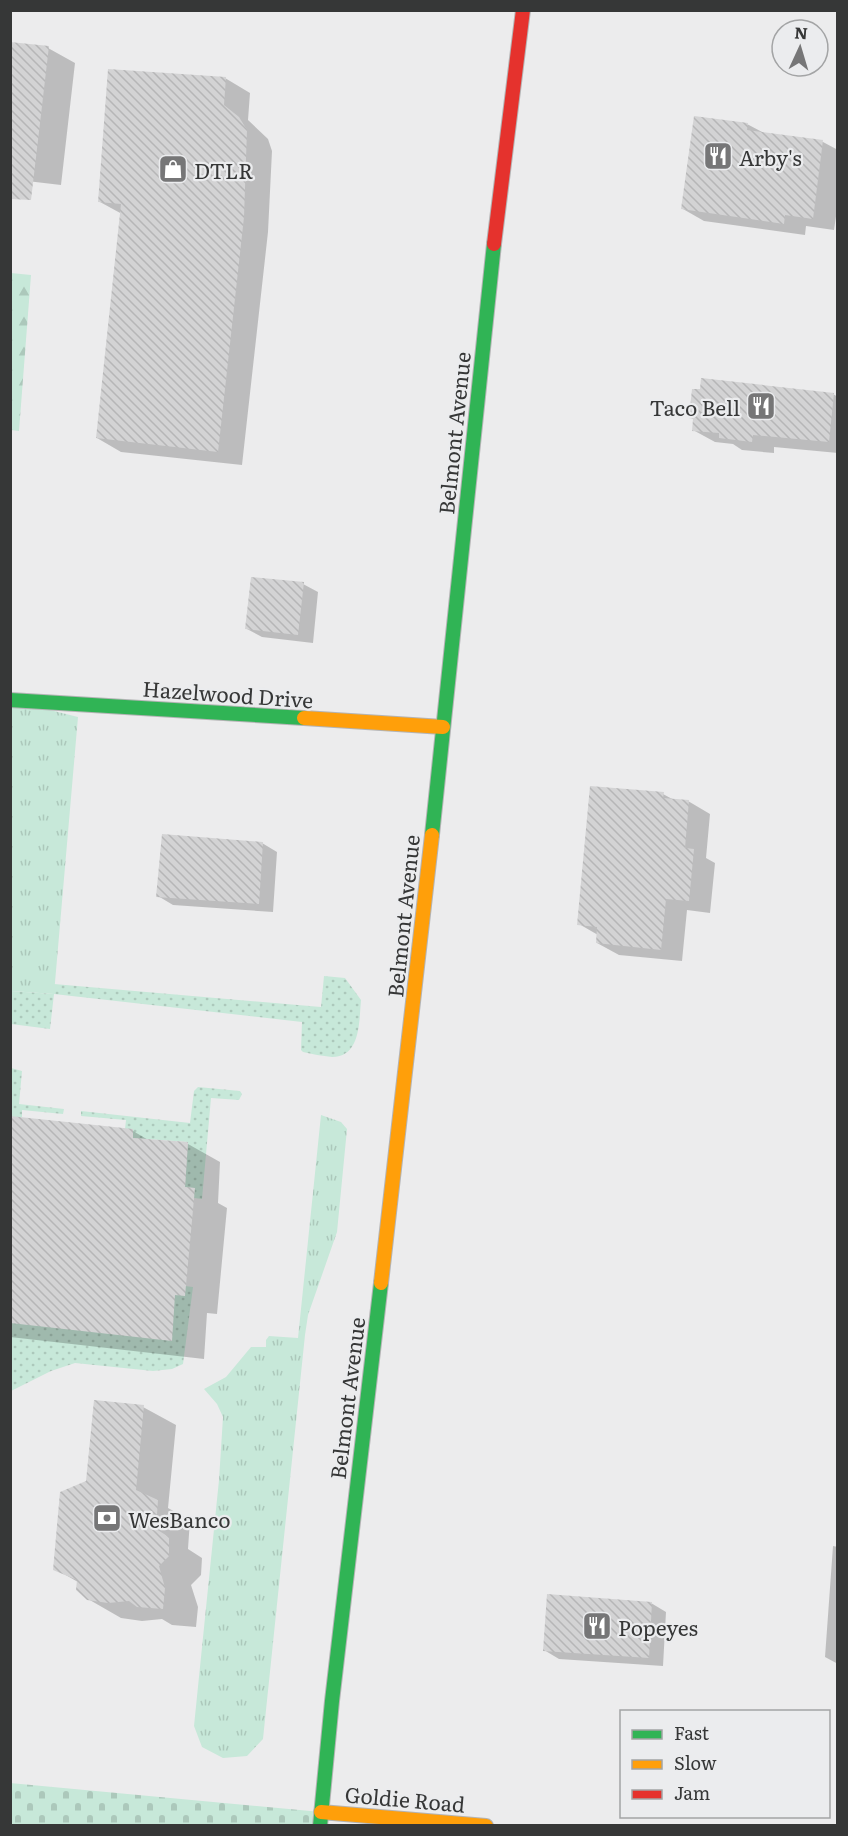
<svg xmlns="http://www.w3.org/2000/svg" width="848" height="1836" viewBox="0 0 848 1836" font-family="Literata,serif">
<defs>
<pattern id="grass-tufts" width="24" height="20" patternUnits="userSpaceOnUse" patternTransform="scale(1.5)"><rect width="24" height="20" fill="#c7e8d9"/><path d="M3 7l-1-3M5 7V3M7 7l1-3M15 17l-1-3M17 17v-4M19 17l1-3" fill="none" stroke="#acc8bb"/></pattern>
<pattern id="forest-firs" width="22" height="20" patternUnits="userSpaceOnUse" patternTransform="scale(1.5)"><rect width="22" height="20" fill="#c7e8d9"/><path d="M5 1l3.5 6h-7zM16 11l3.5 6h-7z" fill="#acc8bb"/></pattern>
<pattern id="cemetery-stones" width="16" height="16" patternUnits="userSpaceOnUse" patternTransform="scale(1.5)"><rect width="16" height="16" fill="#c7e8d9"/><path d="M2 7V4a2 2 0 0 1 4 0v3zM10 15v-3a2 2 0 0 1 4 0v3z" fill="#acc8bb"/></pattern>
<pattern id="garden-dots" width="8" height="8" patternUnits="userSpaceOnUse" patternTransform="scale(1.5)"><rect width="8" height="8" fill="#c7e8d9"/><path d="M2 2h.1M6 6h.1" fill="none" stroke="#acc8bb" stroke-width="1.8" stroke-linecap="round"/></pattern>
<pattern id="building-back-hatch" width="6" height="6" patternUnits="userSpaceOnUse" patternTransform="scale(1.5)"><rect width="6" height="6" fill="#d3d3d4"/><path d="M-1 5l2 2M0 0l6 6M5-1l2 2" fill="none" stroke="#b6b6b7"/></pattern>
</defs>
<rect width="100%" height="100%" fill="#ececed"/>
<path fill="url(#grass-tufts)" d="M10 700 78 717 54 994 11 991Z
M321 1115 341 1122 347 1129 337 1232 308 1315 305 1335 263 1739 247 1756 223 1758 202 1747 194 1726 219 1480 223 1417 217 1404 204 1389 226 1377 251 1347H266V1340L269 1336 298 1338Z"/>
<path fill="url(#forest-firs)" d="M11 273 31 275 19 431 11 430Z"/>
<path fill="url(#cemetery-stones)" d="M10 1783 321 1812 320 1825H11Z"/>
<path fill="url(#garden-dots)" d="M324 976 345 978 361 1000C359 1021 361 1057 332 1057 322 1056 312 1054 303 1052L301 1050 302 1022 54 994 50 1029 11 1024V991L53 994 54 984 321 1007Z
M11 1068 22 1071 19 1104 64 1109 63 1114 22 1110V1117L11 1123Z
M198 1087 240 1091 242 1094 239 1100 211 1098 202 1199 194 1198V1188L185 1187 188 1142 133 1138 125 1129 126 1120 81 1116V1111L190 1123 194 1091Z
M185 1286 193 1287 183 1364 172 1369 153 1371 75 1363 51 1371 11 1391V1323L175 1295Z"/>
<path fill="#0003" d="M48 48 75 63 61 185 10 179Z
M225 78 250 93 248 120 268 139 272 151 268 232 242 465 121 452 97 438 122 214 100 202Z
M747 124 764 133 823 142 838 150V203L834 230 806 226 805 235 704 221 683 209Z
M833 394 838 397V453L774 447V453L742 450 733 444 715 442 693 430 694 420 690 417Z
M303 584 318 592 313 643 262 637 247 629Z
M663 794 674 800 688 801 710 814 706 858 715 863 710 913 687 910 682 961 619 955 597 943 598 935 579 924Z
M262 843 277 852 273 912 173 905 158 896Z
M10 1126 133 1131 150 1141 188 1144 220 1162 218 1203 227 1208 217 1314 207 1313 204 1359 10 1337Z
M143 1407 176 1425 168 1508 190 1520 188 1549 202 1558 201 1575 191 1585 198 1607 196 1627 172 1625 162 1619 142 1621 121 1618 88 1599 78 1582 55 1569 87 1483Z
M833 1546 838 1547V1664L825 1657Z
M651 1603 666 1612 663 1666 559 1659 544 1650Z"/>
<path fill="url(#building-back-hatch)" d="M10 42 49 46 31 200 10 199Z
M108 69 226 77 224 105 239 117 247 130 244 217 218 452 96 438 121 204 98 202Z
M694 116 748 123 747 130 823 140 813 219 785 215 784 224 681 209Z
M701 378 834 393 829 442 753 435 752 442 719 438V433L692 431 693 419 689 418 692 389H700Z
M251 577 304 582 298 635 245 629Z
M590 786 664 792 663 798 689 800 685 848 694 849 689 901 666 899 661 950 596 943 597 927 577 925Z
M162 834 263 842 259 904 156 897Z
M10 1116 133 1129V1138L188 1142 185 1187 195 1188 185 1296 175 1295 172 1341 10 1323Z
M94 1400 144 1405 136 1490 158 1500 156 1529 169 1537V1556L159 1566 165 1588 163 1609 137 1607 129 1601 108 1603 87 1600 76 1590 77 1580 53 1570 60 1492 86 1481Z
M547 1594 652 1602 649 1658 543 1651Z"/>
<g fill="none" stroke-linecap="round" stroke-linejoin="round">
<g stroke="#b4b4b5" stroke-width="16">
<path id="fast" d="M10 700 304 718
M432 835 494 244
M320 1826 332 1701 381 1283"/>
</g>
<g stroke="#b4b4b5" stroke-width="16">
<path id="slow" d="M304 718 443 727
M381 1283 432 835
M321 1812 486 1826"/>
</g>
<g stroke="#b4b4b5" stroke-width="16">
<path id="jam" d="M494 244 523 10"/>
</g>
<use href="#fast" stroke="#30b455" stroke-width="14"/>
<use href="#slow" stroke="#ff9f0a" stroke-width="14"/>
<use href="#jam" stroke="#e5322d" stroke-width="14"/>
</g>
<defs>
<g id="restaurant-square" transform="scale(1.5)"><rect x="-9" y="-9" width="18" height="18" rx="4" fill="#767677" stroke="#ebecee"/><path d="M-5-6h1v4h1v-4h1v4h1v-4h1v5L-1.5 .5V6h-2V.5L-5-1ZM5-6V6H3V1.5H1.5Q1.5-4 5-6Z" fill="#fff"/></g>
<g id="shop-square" transform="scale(1.5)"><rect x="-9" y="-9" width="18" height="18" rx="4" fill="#767677" stroke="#ebecee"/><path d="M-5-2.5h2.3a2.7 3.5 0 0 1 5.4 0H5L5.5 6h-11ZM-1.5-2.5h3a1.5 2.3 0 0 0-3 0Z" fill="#fff"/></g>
<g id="bank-square" transform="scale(1.5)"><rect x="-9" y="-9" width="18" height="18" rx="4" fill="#767677" stroke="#ebecee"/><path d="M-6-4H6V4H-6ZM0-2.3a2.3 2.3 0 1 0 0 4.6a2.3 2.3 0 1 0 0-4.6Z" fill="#fff"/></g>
</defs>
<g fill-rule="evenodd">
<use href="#restaurant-square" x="718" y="156"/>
<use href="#shop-square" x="173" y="169"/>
<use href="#restaurant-square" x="761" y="406"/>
<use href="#bank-square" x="107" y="1518"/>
<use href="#restaurant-square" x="597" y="1626"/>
</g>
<g text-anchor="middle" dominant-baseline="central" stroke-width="4.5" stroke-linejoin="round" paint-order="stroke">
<g font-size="21" fill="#363737" stroke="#ebecee" text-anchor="start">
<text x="739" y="156">Arby's</text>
<text x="194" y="169">DTLR</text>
<text x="740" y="406" text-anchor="end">Taco Bell</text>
<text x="128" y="1518">WesBanco</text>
<text x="618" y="1626">Popeyes</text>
</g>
<g font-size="21" fill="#363737" stroke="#ebecee">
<text transform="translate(453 433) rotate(-84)">Belmont Avenue</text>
<text transform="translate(228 693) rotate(4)">Hazelwood Drive</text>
<text transform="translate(402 916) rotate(-84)">Belmont Avenue</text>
<text transform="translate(346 1398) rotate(-83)">Belmont Avenue</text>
<text transform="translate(405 1798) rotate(5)">Goldie Road</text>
</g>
</g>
<rect width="848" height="1836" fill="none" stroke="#363737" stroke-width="24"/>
<rect x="620" y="1710" width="210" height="108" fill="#ebecee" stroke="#a3a4a5" stroke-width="1.5"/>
<rect x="632" y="1730" width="30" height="9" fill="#30b455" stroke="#a3a4a5" stroke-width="1.5"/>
<text x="674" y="1740" font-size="18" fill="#363737">Fast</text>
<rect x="632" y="1760" width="30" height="9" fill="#ff9f0a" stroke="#a3a4a5" stroke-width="1.5"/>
<text x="674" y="1770" font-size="18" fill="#363737">Slow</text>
<rect x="632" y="1790" width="30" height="9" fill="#e5322d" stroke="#a3a4a5" stroke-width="1.5"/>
<text x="674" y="1800" font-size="18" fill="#363737">Jam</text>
<g transform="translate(800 48) rotate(4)"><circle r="28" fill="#ebecee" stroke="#a3a4a5" stroke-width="1.5"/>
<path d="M0-4.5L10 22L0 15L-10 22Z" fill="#767677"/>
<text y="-9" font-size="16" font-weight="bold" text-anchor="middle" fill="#363737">N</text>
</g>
</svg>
